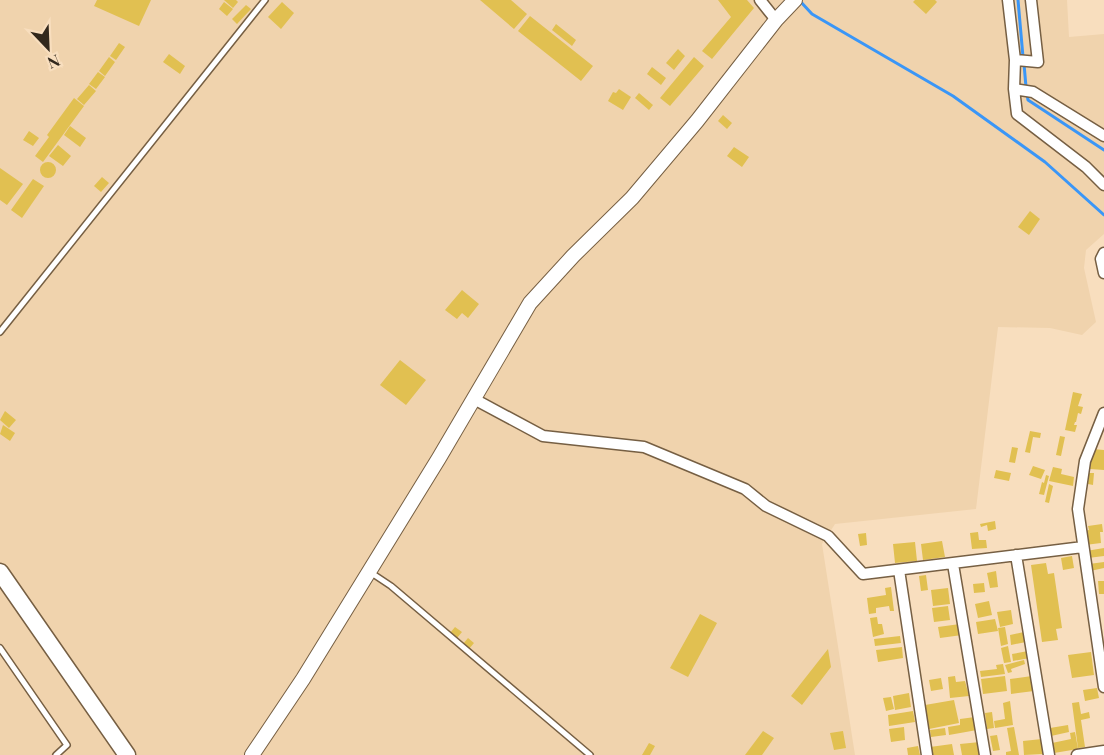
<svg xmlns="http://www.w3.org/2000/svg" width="1104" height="755" viewBox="0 0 1104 755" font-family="'Playfair Display',serif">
<rect width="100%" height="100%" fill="#f8debe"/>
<path fill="#f0d3ad" d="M0 0H1067L1069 37 1104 34V234L1086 250 1084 268 1096 322 1082 335 1050 328 998 327 976 509 835 524 822 544 855 755H0Z"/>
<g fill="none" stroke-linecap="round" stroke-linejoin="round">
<path stroke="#3a96f7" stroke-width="3" d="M1018 0 1023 57
M800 1 812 14 953 96 1045 162 1104 215
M1024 64 1026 87
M1027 94 1028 100 1104 150"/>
</g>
<path fill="#e1c051" d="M97 0H151L139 26 94 6Z
M224 0H236L238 2 233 8Z
M480 0H511L527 14 514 29Z
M718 0H747L754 8 712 59 702 51 731 17Z
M915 0H935L937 2 926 14 913 2Z
M224 2 233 9 227 16 219 9Z
M282 2 294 13 281 29 268 17Z
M246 5 251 9 237 24 232 19Z
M530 16 593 66 581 81 518 31Z
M556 24 576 40 572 46 552 30Z
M119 43 125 47 116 60 110 56Z
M678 49 685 56 674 70 666 63Z
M169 54 185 66 180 74 163 62Z
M109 57 115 62 105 76 99 71Z
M694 57 704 66 670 106 660 98Z
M652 67 666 78 661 85 647 74Z
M98 72 105 77 96 89 89 84Z
M89 85 96 91 84 105 77 99Z
M619 89 631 97 623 110 608 101 613 92 616 93Z
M639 93 653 105 649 110 635 98Z
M74 98 84 106 43 162 35 156 49 137 47 135Z
M723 115 732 123 727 129 718 121Z
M70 126 86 138 80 147 64 135Z
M29 131 39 138 33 146 23 140Z
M58 145 71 156 63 166 49 156Z
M734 147 749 157 742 167 727 156Z
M40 170a8 8 0 1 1 16 0a8 8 0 1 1-16 0Z
M0 168 23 184 7 205 0 200Z
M102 177 109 183 101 192 94 186Z
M33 179 44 186 22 218 11 210Z
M1030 211 1040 219 1029 235 1018 227Z
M462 290 479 304 468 318 462 313 457 319 445 310Z
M400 360 426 380 406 405 380 385Z
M1073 392 1082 394 1078 406 1083 407 1081 414 1078 413 1076 422H1075L1074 425H1077L1075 432 1065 430Z
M5 411 16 420 9 428 0 420Z
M3 425 15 433 10 441 0 434Z
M1030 431 1041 433 1040 438 1033 437 1030 453 1025 452Z
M1060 436 1065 437 1061 456 1056 455Z
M1012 447 1018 448 1015 463 1009 462Z
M1092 449 1104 450V470L1090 469Z
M1033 466 1045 470 1041 479 1029 475Z
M1053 467 1062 469 1061 474 1074 477 1073 486 1049 481Z
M996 470 1011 473 1009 481 994 478Z
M1089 473H1094L1093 485 1088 484Z
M1046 475 1049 476 1044 495 1039 494 1042 482 1044 483Z
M1049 484 1053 486 1049 503 1045 502Z
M995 521 996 529 988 531 987 525 981 527 980 524Z
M1102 524 1103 532H1100L1101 543 1085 545 1084 531 1089 530 1088 526Z
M978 532 979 540H986L987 548 972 549 970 533Z
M866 533 867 545 860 546 858 534Z
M942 541 945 557 923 560 921 544Z
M915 542 917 561 895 563 893 544Z
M1104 548V556L1088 558 1086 551Z
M1072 556 1074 568 1063 570 1061 558Z
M1104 562V568L1090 571 1089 564Z
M1046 563 1048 574 1054 573 1062 628 1056 629 1058 640 1042 642 1031 565Z
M996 571 998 587 990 588 987 573Z
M926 575 928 590 921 591 919 576Z
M1098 581H1104V594H1099Z
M984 583 985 592 974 593 973 584Z
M891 587 894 611H890L889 606 876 608V613L869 614 867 598 886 595 885 588Z
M948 588 950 604 933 606 931 590Z
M989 601 992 615 978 618 975 604Z
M948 606 950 620 934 622 932 608Z
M1011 610 1013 624 1000 627 997 612Z
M700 614 717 623 688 677 670 668Z
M877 617 878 624H882L884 634 873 637 870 618Z
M995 619 998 631 978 634 976 622Z
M960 624 962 635 940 638 938 627Z
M455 627 462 632 457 638 450 633Z
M1005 627 1008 644 1001 646 998 628Z
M1024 632 1026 642 1011 645 1010 635Z
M900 636 901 643 875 646 874 639Z
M468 638 474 643 469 649 463 644Z
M1008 646 1011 662 1004 663 1001 648Z
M902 647 903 658 878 662 876 650Z
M828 649 831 667 802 705 791 696Z
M1028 651 1030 658 1013 661 1012 654Z
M1091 652 1094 675 1072 678 1068 655Z
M1024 660 1025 664 1011 669 1012 672 1008 673 1005 665Z
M1003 664 1005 674 981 677 980 671 997 669 996 665Z
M955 676 956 682 965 681 969 696 950 698 948 677Z
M1005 676 1007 691 983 694 981 679Z
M1032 676 1034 691 1011 694 1010 679Z
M941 678 943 689 931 691 929 680Z
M1097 688 1099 698 1085 701 1083 690Z
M909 693 911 707 895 710 893 696Z
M891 697 894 709 886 711 883 698Z
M954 700 959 723 929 729 925 705Z
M1010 701 1013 725 995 728 994 721 1005 719 1003 703Z
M1079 702 1081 714 1089 712 1090 718 1081 720 1085 747 1078 748 1072 703Z
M913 711 915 722 889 726 888 715Z
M992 712 994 728 987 729 985 713Z
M975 717 977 730 949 735 948 727 960 725V719Z
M1068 725 1069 732 1051 736 1050 728Z
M904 727 905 740 891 742 889 729Z
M1014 727 1019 755H1006V752L1011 751 1007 728Z
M945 728 946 735 931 737 930 730Z
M763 731 774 738 762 755H745Z
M843 731 846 748 834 750 830 733Z
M1075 732 1078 749 1054 753 1052 743 1071 739 1070 733Z
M997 735 1000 750 993 751 990 736Z
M1042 739 1043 754 1024 755 1023 741Z
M980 742 981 755H962L960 744Z
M649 743 655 746 650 755H642Z
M952 744 954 755H931L930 747Z
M918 746 920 755H908L907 748Z"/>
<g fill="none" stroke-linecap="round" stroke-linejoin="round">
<g stroke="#765f43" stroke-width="8">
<path id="service" d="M0 332 265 0
M370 572 391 586 590 755
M0 648 67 745 56 755"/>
</g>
<g stroke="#765f43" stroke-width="13">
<path id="minor" d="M760 0 776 20
M1008 0 1015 60 1014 89 1017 114 1086 167 1104 185
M1015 60 1038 62 1031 0
M1014 89 1033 92 1104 136
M1104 253 1101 259 1104 273
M474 399 543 436 644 447 745 489 766 506 828 536 863 574 1083 547
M1104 413 1085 461 1078 509 1104 687
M1016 555 1049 755
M953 564 985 755
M899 570 927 755
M1077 755 1104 751"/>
</g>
<g stroke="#765f43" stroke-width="16">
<path id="secondary" d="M252 755 303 679 439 458 530 303 573 256 632 198 697 121 776 20 795 0"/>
</g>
<g stroke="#765f43" stroke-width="19">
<path id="trunk" d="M0 572 127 755"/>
</g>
<use href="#service" stroke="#fff" stroke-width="5"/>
<use href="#minor" stroke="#fff" stroke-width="10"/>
<use href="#secondary" stroke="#fff" stroke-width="14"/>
<use href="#trunk" stroke="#fff" stroke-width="16"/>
</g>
<g transform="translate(48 48) rotate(157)" stroke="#f8debe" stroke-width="4.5" paint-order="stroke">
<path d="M0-4.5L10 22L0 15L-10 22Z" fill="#32281c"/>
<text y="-9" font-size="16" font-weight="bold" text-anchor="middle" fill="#32281c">N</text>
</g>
</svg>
